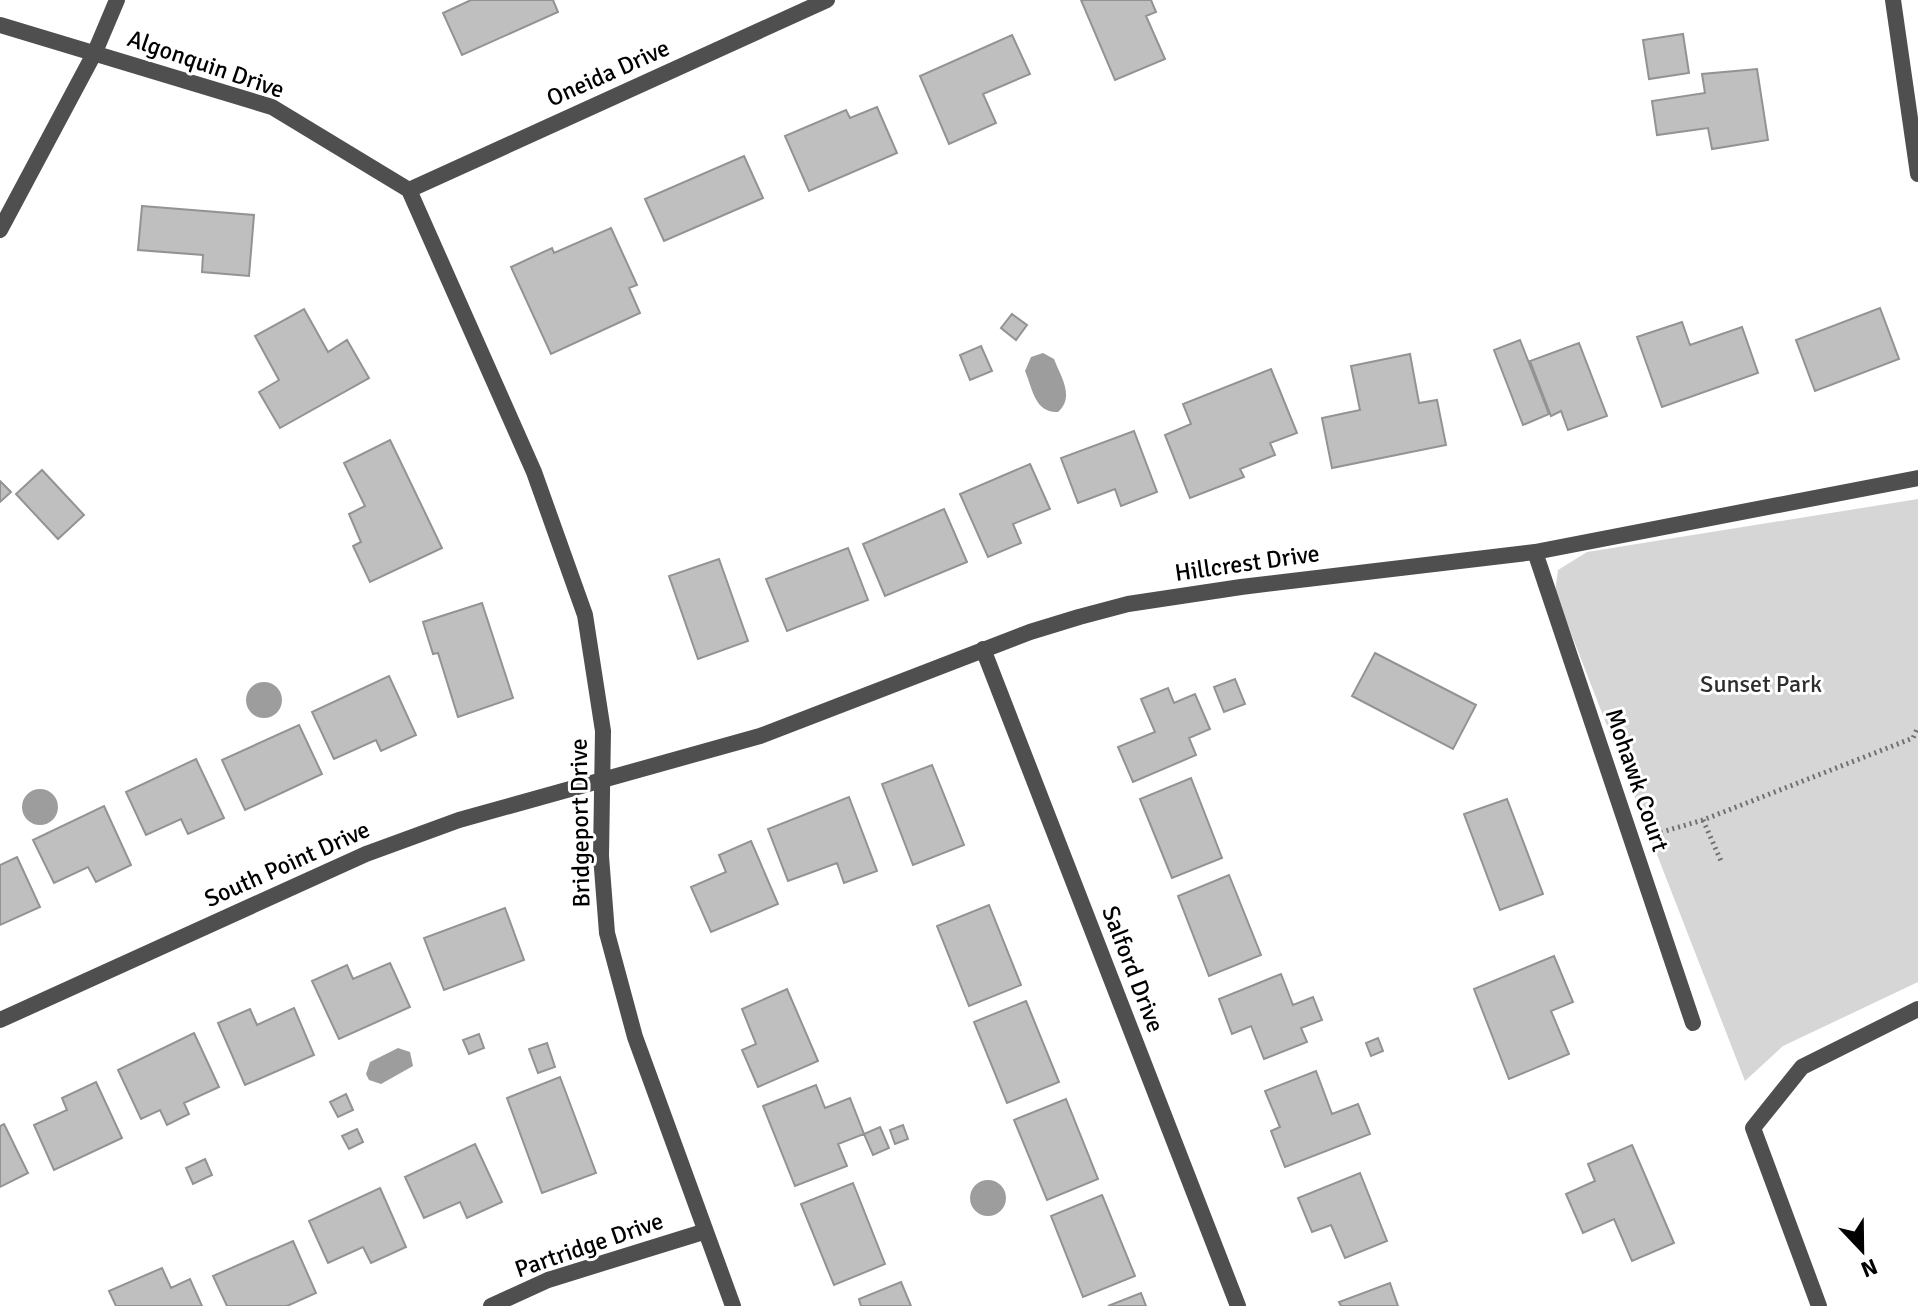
<svg xmlns="http://www.w3.org/2000/svg" width="1918" height="1306" viewBox="0 0 1918 1306" font-family="Signika,sans-serif">
<rect width="100%" height="100%" fill="#fff"/>
<path fill="#d6d6d6" d="M1918 499V982L1783 1046 1745 1081 1555 592 1558 570 1587 552Z"/>
<path fill="#9d9d9d" d="M1043 353 1054 359C1061 377 1075 397 1058 412 1035 413 1033 390 1025 371L1031 357Z
M246 700a18 18 0 1 1 36 0a18 18 0 1 1-36 0Z
M22 807a18 18 0 1 1 36 0a18 18 0 1 1-36 0Z
M398 1048 410 1052 413 1066 381 1084 369 1080 366 1074 370 1062Z
M970 1198a18 18 0 1 1 36 0a18 18 0 1 1-36 0Z"/>
<path fill="#bfbfbf" stroke="#939393" stroke-width="2" d="M471 0H553L558 12 462 55 443 13Z
M1081 0H1151L1156 12 1146 16 1165 59 1115 80Z
M1683 34 1689 73 1649 79 1643 40Z
M1012 35 1030 74 983 94 996 123 949 144 920 76Z
M1757 69 1768 140 1712 149 1708 128 1657 135 1652 101 1705 93 1702 74Z
M877 107 897 153 809 191 785 136 846 110 850 118Z
M744 156 763 198 664 241 645 199Z
M142 206 254 215 249 276 202 272 203 255 138 250Z
M611 228 637 285 629 288 640 313 551 354 511 267 552 248 554 253Z
M1880 308 1899 359 1815 391 1796 340Z
M304 309 328 352 347 340 369 378 280 428 259 392 279 380 255 336Z
M1012 314 1027 325 1016 340 1001 328Z
M1682 322 1690 345 1742 327 1758 373 1662 407 1637 337Z
M1520 340 1549 414 1523 425 1494 350Z
M1579 343 1607 416 1568 430 1561 411 1551 416 1530 361Z
M981 346 992 371 970 380 960 355Z
M1410 354 1419 403 1437 400 1446 445 1332 468 1322 418 1360 410 1351 366Z
M1271 369 1297 433 1270 443 1275 455 1240 469 1244 477 1190 498 1165 435 1191 424 1183 404Z
M1134 431 1157 492 1121 506 1115 489 1078 503 1061 458Z
M390 440 442 548 370 582 353 546 361 542 349 514 365 506 344 463Z
M1030 464 1050 509 1013 524 1021 543 988 557 960 494Z
M42 470 84 515 58 539 16 494Z
M0 481 11 492 0 502Z
M944 509 967 562 885 596 863 544Z
M848 548 868 600 787 631 766 579Z
M719 559 748 641 698 659 669 576Z
M482 603 513 698 458 717 438 653 433 654 423 622Z
M1375 653 1476 705 1453 749 1352 696Z
M389 676 416 735 381 751 376 740 334 759 312 712Z
M1235 679 1245 704 1224 712 1214 687Z
M1168 688 1174 703 1195 694 1210 729 1189 738 1196 755 1133 782 1118 747 1155 732 1141 699Z
M299 725 322 774 245 810 222 760Z
M196 759 224 818 188 834 181 819 146 835 126 792Z
M932 765 964 845 913 865 882 784Z
M1191 778 1222 858 1172 878 1140 799Z
M849 797 877 871 844 883 837 863 788 881 768 829Z
M1507 799 1543 894 1500 910 1464 814Z
M104 806 131 865 96 882 88 867 54 883 33 840Z
M751 841 778 904 711 932 691 887 726 872 719 855Z
M17 857 40 907 0 925V865Z
M1229 875 1261 955 1209 976 1178 896Z
M989 905 1021 985 969 1006 937 926Z
M505 908 524 960 444 990 424 938Z
M1554 956 1573 1002 1551 1011 1569 1054 1509 1079 1474 989Z
M390 963 410 1007 339 1039 312 981 347 965 353 979Z
M1281 974 1293 1005 1313 997 1322 1020 1301 1028 1307 1042 1264 1059 1251 1026 1232 1034 1219 999Z
M787 989 818 1061 758 1087 742 1050 756 1044 742 1009Z
M1026 1001 1059 1082 1007 1103 974 1022Z
M294 1008 314 1055 245 1085 218 1023 250 1009 257 1025Z
M194 1033 219 1087 184 1103 189 1114 167 1125 160 1110 141 1119 118 1070Z
M479 1034 484 1048 469 1054 463 1040Z
M1378 1038 1383 1051 1371 1056 1366 1043Z
M547 1043 555 1067 538 1073 529 1049Z
M1316 1071 1332 1114 1358 1104 1370 1134 1285 1167 1271 1131 1280 1127 1265 1091Z
M560 1077 596 1173 542 1193 507 1098Z
M96 1082 122 1138 54 1170 34 1125 67 1110 62 1098Z
M816 1085 825 1108 850 1098 864 1134 838 1144 847 1166 795 1186 763 1106Z
M346 1094 353 1110 338 1117 330 1102Z
M1066 1099 1098 1179 1047 1200 1014 1120Z
M4 1124 28 1173 0 1187V1126Z
M903 1125 908 1139 895 1144 890 1130Z
M880 1127 889 1148 873 1155 864 1134Z
M357 1129 363 1142 349 1149 342 1136Z
M475 1144 502 1202 467 1218 460 1202 424 1218 405 1177Z
M1632 1145 1674 1243 1632 1261 1614 1219 1583 1233 1566 1194 1595 1181 1588 1164Z
M205 1159 212 1175 193 1184 186 1168Z
M1360 1173 1387 1241 1345 1258 1331 1225 1312 1232 1298 1198Z
M853 1183 885 1264 834 1285 801 1204Z
M380 1188 406 1247 371 1263 363 1247 328 1263 309 1221Z
M1102 1195 1135 1276 1083 1297 1051 1216Z
M293 1241 316 1293 287 1306H227L213 1276Z
M162 1268 171 1288 190 1279 202 1306H116L109 1291Z
M901 1282 911 1306H861L859 1299Z
M1390 1283 1398 1306H1341L1339 1302Z
M1141 1293 1146 1306H1108Z"/>
<g fill="none" stroke-linecap="round" stroke-linejoin="round">
<path stroke="#717171" stroke-width="5" stroke-dasharray="2 4" stroke-linecap="butt" d="M1703 820 1721 861
M1655 834 1703 820 1913 738 1918 727"/>
<path stroke="#4f4f4f" stroke-width="16" d="M1893 0 1918 174
M0 25 272 107 409 190 534 472 585 615 603 731 601 856 607 933 635 1037 733 1306
M409 190 827 0
M0 230 95 52 117 0
M1535 552 1693 1023
M983 649 1238 1306
M0 1020 366 854 459 820 760 736 1030 632 1079 617 1128 604 1241 587 1535 552 1918 478
M491 1306 548 1280 703 1232
M1819 1306 1753 1128 1802 1067 1918 1009"/>
</g>
<g text-anchor="middle" dominant-baseline="central" stroke-width="6" stroke-linejoin="round" paint-order="stroke">
<g font-size="24" fill="#000" stroke="#fff">
<text transform="translate(206 64) rotate(19)">Algonquin Drive</text>
<text transform="translate(608 73) rotate(-24)">Oneida Drive</text>
<text transform="translate(1247 563) rotate(-8)">Hillcrest Drive</text>
<text transform="translate(1637 780) rotate(71)">Mohawk Court</text>
<text transform="translate(580 823) rotate(-91)">Bridgeport Drive</text>
<text transform="translate(287 864) rotate(-24)">South Point Drive</text>
<text transform="translate(1133 969) rotate(69)">Salford Drive</text>
<text transform="translate(589 1245) rotate(-19)">Partridge Drive</text>
</g>
<g font-size="24" fill="#2d2d2d" stroke="#fff">
<text x="1761" y="684">Sunset Park</text>
</g>
</g>
<g transform="translate(1862 1250) rotate(158)" stroke="#ffffff" stroke-width="6" paint-order="stroke">
<path d="M0-6L14 30L0 20L-14 30Z" fill="#000000"/>
<text y="-12" font-size="22" font-weight="bold" text-anchor="middle" fill="#000000">N</text>
</g>
</svg>
